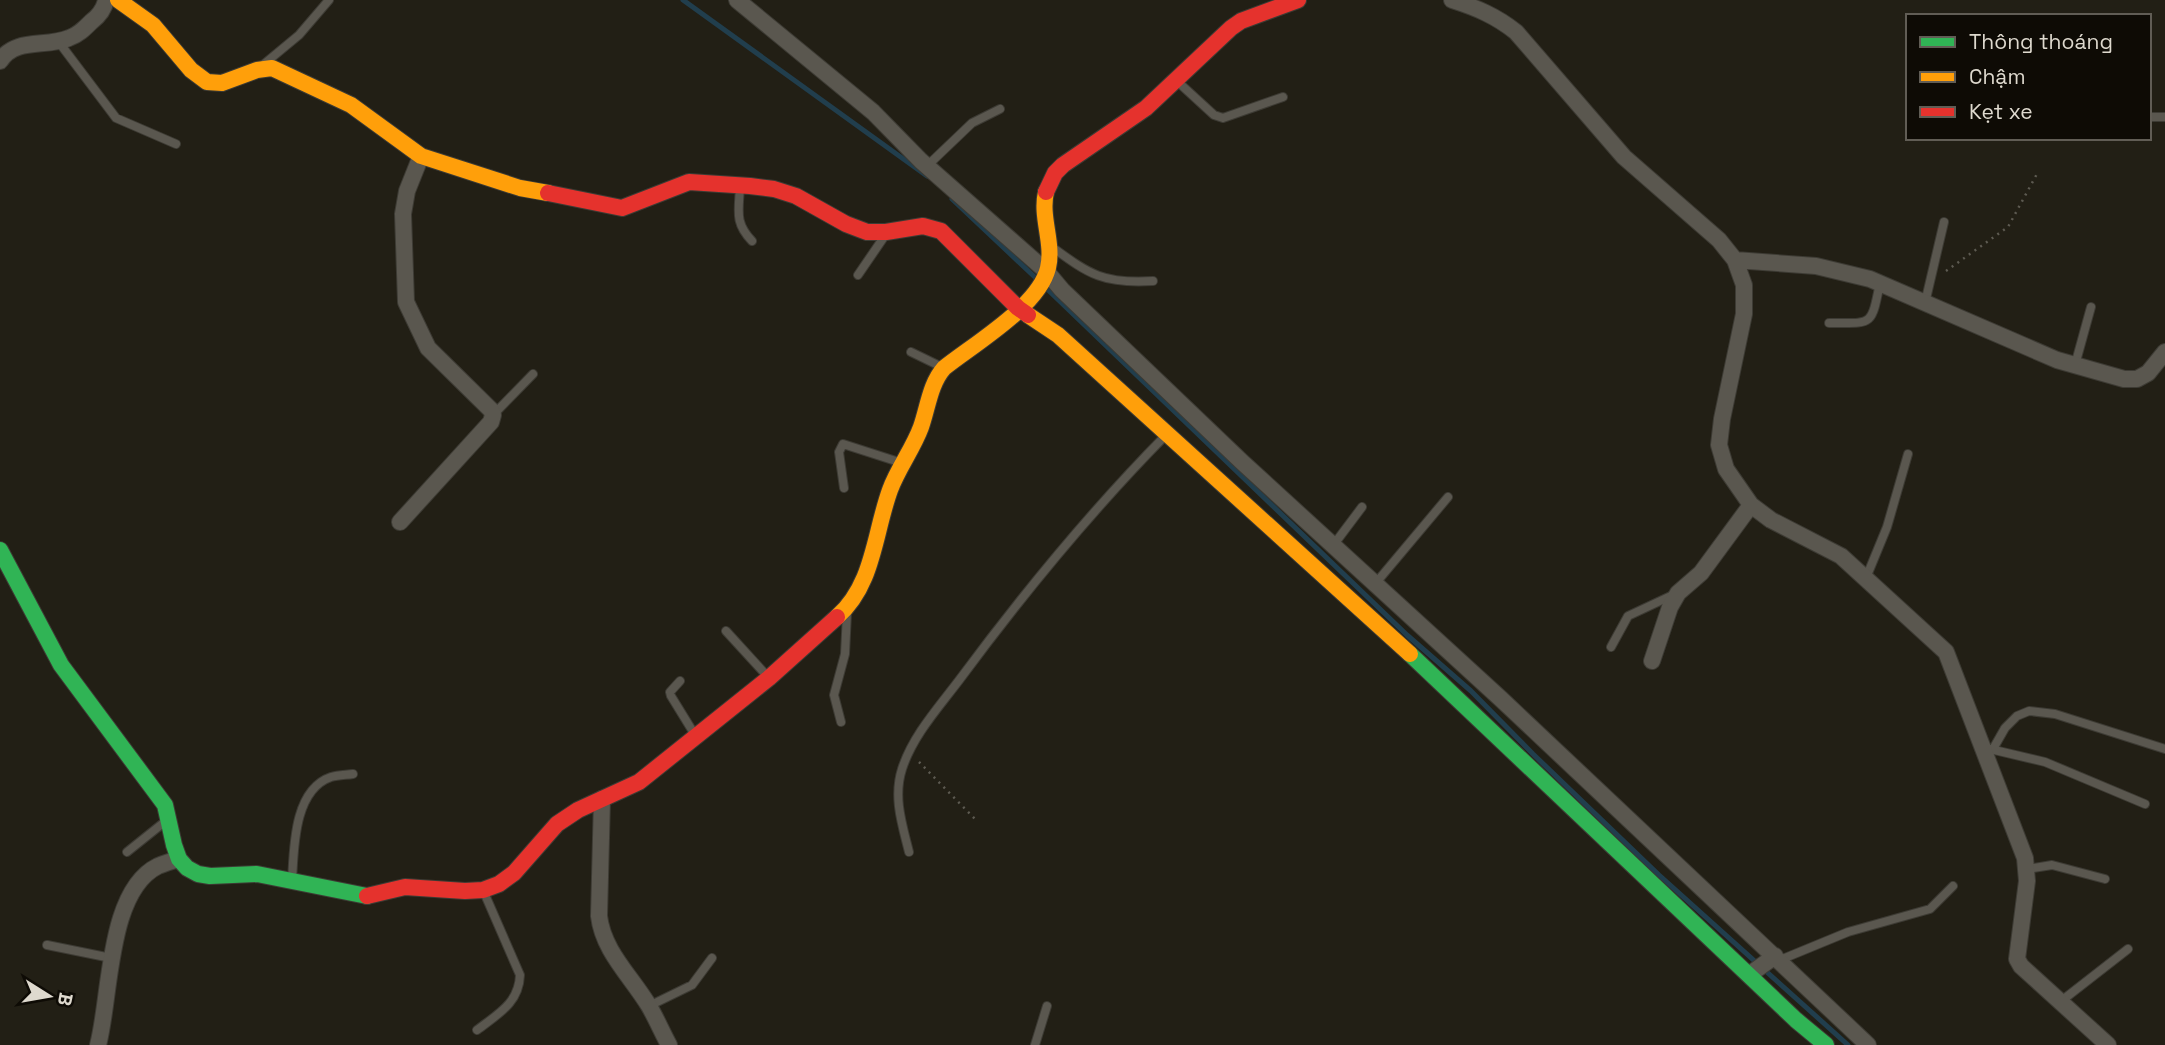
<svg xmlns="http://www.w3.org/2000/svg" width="2165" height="1045" viewBox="0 0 2165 1045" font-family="'Space Grotesk',sans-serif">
<rect width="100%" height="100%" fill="#221f15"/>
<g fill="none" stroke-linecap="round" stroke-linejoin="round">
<path stroke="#213e4d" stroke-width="5" d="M683 0 927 176
M952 199 1039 281
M1046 288 1407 635 1471 691 1533 754 1659 875 1848 1045"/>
<g stroke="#3d3b34" stroke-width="10">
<path id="lane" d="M58 41 116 118 176 144
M264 64 299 35 329 0
M1178 82 1214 115 1223 118 1283 97
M2149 117H2165
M927 166 972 123 1000 109
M740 186C739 211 734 222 752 241
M1052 247C1090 275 1104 284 1153 281
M858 275 884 237
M1925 303 1944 222
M1829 323C1873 323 1871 327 1880 283
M911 352 944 368
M2075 365 2091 307
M493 415 533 374
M844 488 839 452 843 444 902 463
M1332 547 1362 507
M1866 578 1887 527 1908 454
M1375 584 1448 497
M726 631 769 678
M1611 647 1628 616 1675 594
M680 681 670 692 671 696 695 735
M841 722 834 695 845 654 847 613
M1990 749 2045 762 2145 804
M1993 749 2005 728 2017 716 2029 711 2055 714 2165 749
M127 852 167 820
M909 852C902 824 893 797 902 769 913 735 939 707 960 679 1023 594 1092 510 1166 435
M2027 869 2052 865 2105 879
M292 881C294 850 293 790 331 777 338 775 346 775 353 774
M47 945 111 958
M1780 960 1848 932 1930 909 1953 886
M2060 1002 2128 949
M649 1006 692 985 712 958
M477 1030C498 1014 519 1003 520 975L483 890
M1035 1045 1047 1006"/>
</g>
<g stroke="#3d3b34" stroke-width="18">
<path id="street" d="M737 0 873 112 921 161 1046 271 1062 290 1242 462 1501 699 1868 1045
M1452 0C1477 8 1496 16 1516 32L1624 157 1719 240 1735 260 1744 285V314L1722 419 1719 445 1726 469 1751 505 1771 520 1841 556 1946 652 2025 858 2027 881 2017 959 2021 966 2108 1045
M0 61C16 37 45 48 69 38 78 35 84 29 91 22 99 16 104 10 106 0
M1735 260 1816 266 1870 279 2057 360 2124 379H2137L2148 373 2165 352
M400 522 491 422 493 415 491 410 428 348 406 302 403 214 407 191 421 156
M1652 661 1670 607 1678 593 1701 573 1751 505
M602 799 599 916C603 951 631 976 649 1006 656 1018 662 1032 669 1045
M1749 975 1775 956
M98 1045C111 997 107 891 158 866 165 863 172 861 179 859"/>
</g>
<g stroke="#3d3b34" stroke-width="18">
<path id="fast" d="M0 550 61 665 165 805 174 845 179 859 187 868 198 874 210 876 257 874 367 896
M1410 654 1796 1020 1826 1045"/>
</g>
<g stroke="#3d3b34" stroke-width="18">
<path id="slow" d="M118 0 153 25 191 70 207 82 222 83 257 70 272 68 351 105 421 156 520 188 548 193
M1028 315 1058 335 1410 654
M837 617C874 584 874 534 890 490 898 468 913 449 921 427 928 407 930 384 944 368 974 344 1039 306 1048 268 1054 243 1040 217 1046 192"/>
</g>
<g stroke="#3d3b34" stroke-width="18">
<path id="jam" d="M1046 192 1055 173 1063 165 1146 108 1231 28 1241 21 1298 0
M548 193 622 208 689 182 750 186 774 189 796 196 846 224 867 232H886L923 226 941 231 1018 308 1028 315
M367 896 405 887 465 891 483 890 499 884 514 873 557 824 578 810 639 782 769 678 837 617"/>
</g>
<path stroke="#5d5a51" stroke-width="2.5" stroke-dasharray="2 5" stroke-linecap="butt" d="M1946 271 2008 227 2038 172
M919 762 976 820"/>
<use href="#lane" stroke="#5a574f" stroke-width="8"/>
<use href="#street" stroke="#5a574f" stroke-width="16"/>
<use href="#fast" stroke="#30b455" stroke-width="16"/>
<use href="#slow" stroke="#ff9f0a" stroke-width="16"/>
<use href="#jam" stroke="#e5322d" stroke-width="16"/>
</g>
<rect x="1906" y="14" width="245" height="126" fill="#0e0b05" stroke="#615d55" stroke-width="2"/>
<rect x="1920" y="37" width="35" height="10" fill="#30b455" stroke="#615d55" stroke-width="2"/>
<text x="1969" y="49" font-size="21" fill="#ded9ce">Thông thoáng</text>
<rect x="1920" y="72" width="35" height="10" fill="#ff9f0a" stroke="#615d55" stroke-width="2"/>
<text x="1969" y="84" font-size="21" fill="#ded9ce">Chậm</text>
<rect x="1920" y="107" width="35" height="10" fill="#e5322d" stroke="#615d55" stroke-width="2"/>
<text x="1969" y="119" font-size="21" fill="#ded9ce">Kẹt xe</text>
<g transform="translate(49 996) rotate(101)" stroke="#0e0b05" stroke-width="5" paint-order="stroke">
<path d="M0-5L12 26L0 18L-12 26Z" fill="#ded9ce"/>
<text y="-10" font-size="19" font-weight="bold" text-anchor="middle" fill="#ded9ce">B</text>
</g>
</svg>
